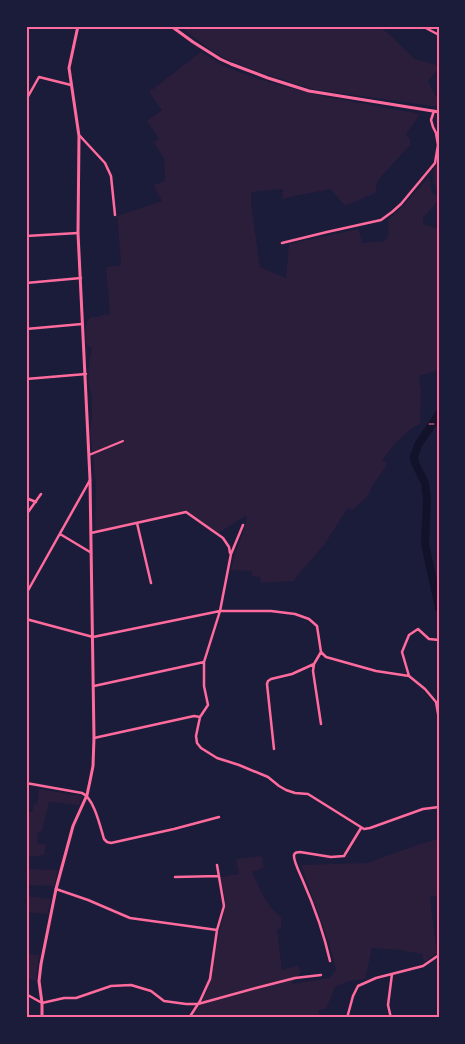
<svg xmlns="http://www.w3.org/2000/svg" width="465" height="1044" viewBox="0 0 465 1044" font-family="Arial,sans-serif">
<rect width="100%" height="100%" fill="#1b1b3a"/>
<path fill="#2a1e3b" d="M179 26H380L415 59 439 66V68L428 81 439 102V107L312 89 256 71 228 60 212 51Z
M201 52 224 66 258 79 290 88 327 97 420 114 406 134 410 140V145L378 180 375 193 345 206 331 189 294 196 282 199 283 189 251 192V203L260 267 286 278 289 244 358 229 363 243 385 241 389 235 388 220 403 206 429 177 432 193 439 197V200L423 218V224L439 229V370L419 376 421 391 420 424C402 433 395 444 382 460L387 462 385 468 375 482 367 497 352 510 348 508 324 545 293 581 261 583 260 577 252 576 251 571 231 570C234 551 245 534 247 515L215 535 185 513 95 533 96 484 94 473V466L90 430 92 419V400L88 379 89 363 92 349 86 344V325L89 318 92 317H100L102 315 110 314 106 267 119 266 121 262 117 216 162 201 153 185 165 181 164 159 154 142 159 139 147 121 162 110 149 92Z
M439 153V193C429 177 434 169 439 153Z
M39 789 82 796 79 805 49 802 42 831 38 832 37 843 46 844 44 855 29 857V869L58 870 54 886 26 885V811L32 812 34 804H37Z
M439 839V895L430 897 437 953 424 962 422 954 400 950 372 948 365 979 349 981 335 987 326 1009 318 1010 321 1018H189L199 1007 207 991 219 933 226 905 221 877 239 874 236 859 262 856 264 868 252 872C260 889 266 906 282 918L281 928 277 930 282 970 297 966 302 971 292 984 330 978 336 970 329 943 301 865 367 863 420 844Z
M26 896 51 899 47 914 26 912Z
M26 954 39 955 36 981 26 978Z"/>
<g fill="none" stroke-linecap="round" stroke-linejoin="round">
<path stroke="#12122b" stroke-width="8" d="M439 414 418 445 414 457 415 463 425 483 427 500 425 544 439 608"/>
<path stroke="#ff6b9d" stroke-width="1" d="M429 424H434"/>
<path stroke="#ff6b9d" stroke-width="2" d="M89 455 123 441"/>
<path stroke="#ff6b9d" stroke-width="2.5" d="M422 26 439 35
M26 100 39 77 71 85
M80 136 105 163 111 176 115 215
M26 236 78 233
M282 243 327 232 381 220 392 212 401 204 435 163 438 145 436 133 433 127 431 120 434 111
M26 283 81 278
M26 329 82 324
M26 379 86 374
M26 498 36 502
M26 515 41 494
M137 523 151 583
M243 525 231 554 220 611 204 662V686L208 705 200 717 196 736 197 743 201 748 217 758 239 765 268 777 279 786 286 790 295 793 308 794 364 829 370 828 423 809 439 807
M91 533 186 512 223 538 229 547 230 553
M60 534 90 552
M26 594 90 480
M26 619 93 637 220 611H271L295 614 309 619 317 626 321 652 326 657 376 671 409 676 425 689 436 702 439 719
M409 676 402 652 409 635 418 629 429 639 439 640
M94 686 204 662
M321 724 313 671 314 664 321 652
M94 738 194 716 200 717
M274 749 267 684 268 681 271 679 292 674 314 664
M26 783 82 793C94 798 100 826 104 839L107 842 111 843 174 829 219 817
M175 877 219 876
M56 889 88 900 130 918 217 930
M330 961C324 934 314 906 303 881 301 876 293 860 294 855 295 852 297 852 300 852L331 857 344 856 361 828
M26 994 42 1003 64 998H76L111 986 131 985 151 991 164 1001 186 1004H198L256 988 295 978 321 975
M189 1018 200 1001 210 979 217 930 224 906 217 865
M347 1018 353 996 358 986 376 978 423 966 439 955
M391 1018 388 1005 392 974"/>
<path stroke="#ff6b9d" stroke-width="3" d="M171 26 193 42 220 59 231 64 268 78 309 91 439 112
M42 1018V1003L39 981 41 964 56 889 73 826 87 795 90 781 93 766 94 738 90 479 78 233 79 136 69 68 78 26"/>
</g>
<rect width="465" height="1044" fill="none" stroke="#1b1b3a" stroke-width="55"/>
<rect x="28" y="28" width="410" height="988" fill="none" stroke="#ff6b9d" stroke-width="2"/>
</svg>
